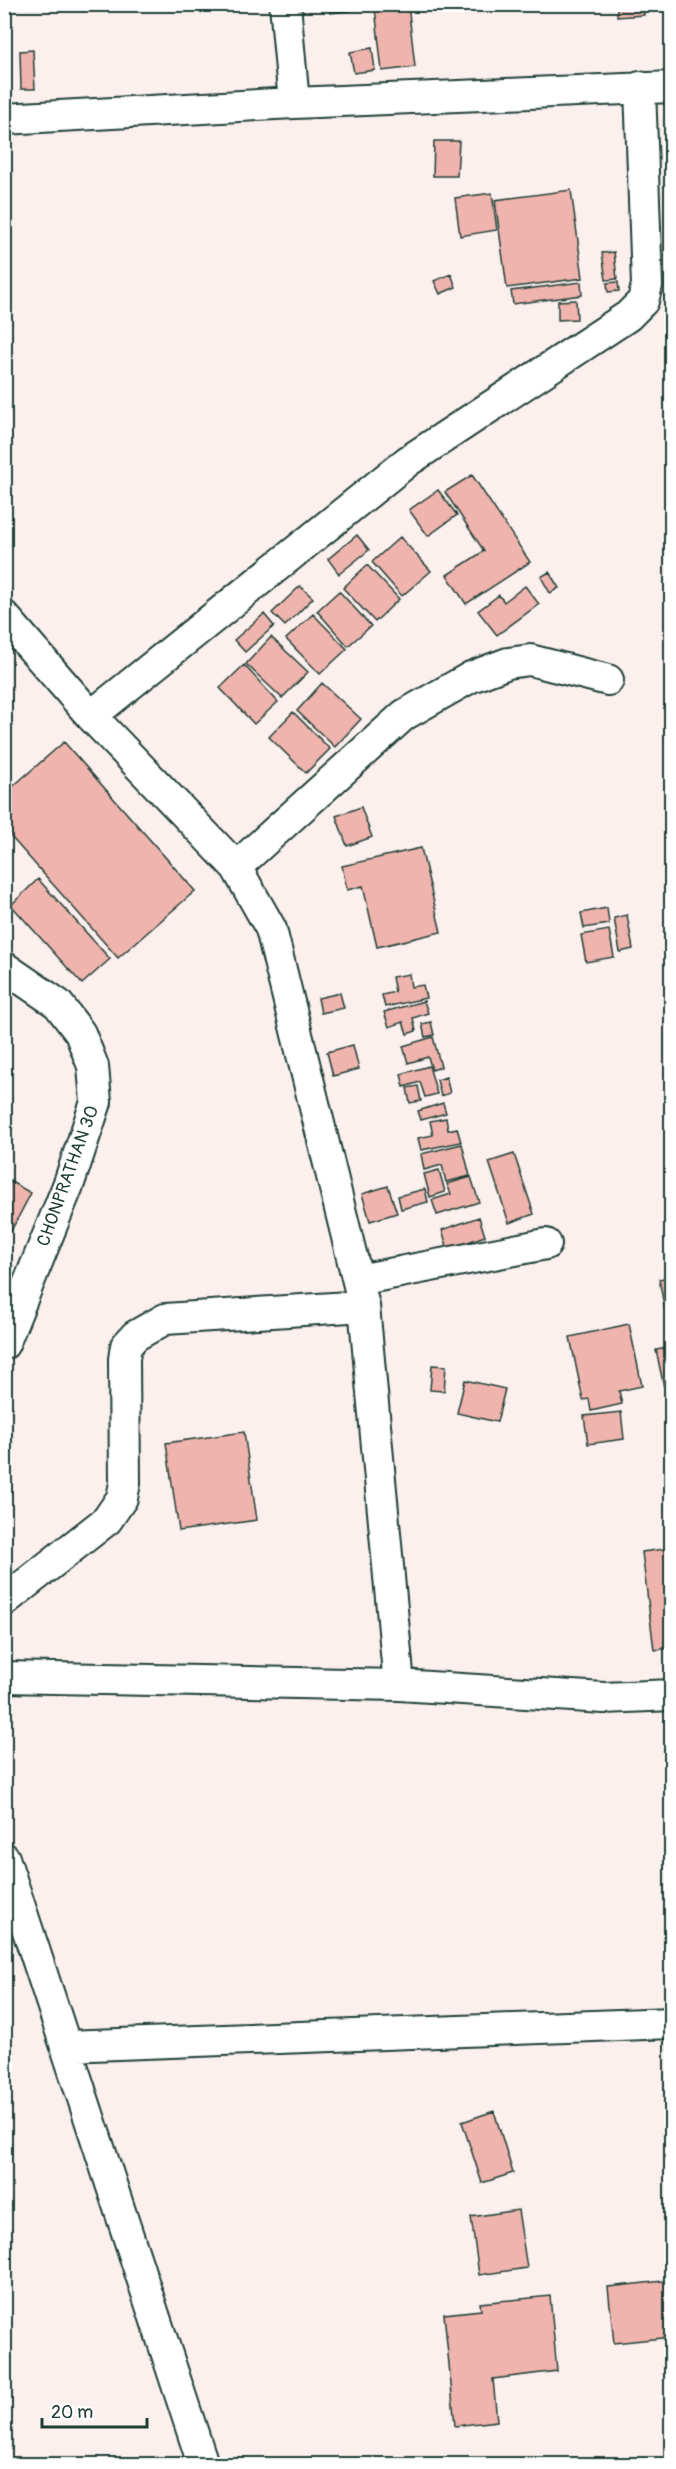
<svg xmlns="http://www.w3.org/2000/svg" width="676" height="2469" viewBox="0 0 676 2469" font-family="Pangolin,sans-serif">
<rect width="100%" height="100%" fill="#fcf0ef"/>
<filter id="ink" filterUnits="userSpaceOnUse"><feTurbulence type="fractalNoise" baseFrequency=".0167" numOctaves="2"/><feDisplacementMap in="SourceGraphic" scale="12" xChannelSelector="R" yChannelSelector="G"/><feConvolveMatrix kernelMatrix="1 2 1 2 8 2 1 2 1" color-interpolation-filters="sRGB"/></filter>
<g filter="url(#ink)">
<path fill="#efb4ad" stroke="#1f3d34" stroke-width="1.5" d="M329 4H408L415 67 382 71 375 8 330 13Z
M617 4H643L644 15 617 17Z
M372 48 375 70 354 73 350 52Z
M33 50 35 89H21L20 51Z
M434 141H459L457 176H433Z
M571 190 583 278 507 288 495 200Z
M492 193 497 230 460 236 455 198Z
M614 252 617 279 606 280 602 253Z
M451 274 456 287 440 294 434 281Z
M581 282 582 295 513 304 511 291Z
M618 282 619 291 608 292 607 283Z
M576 300 577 319 558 320V301Z
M472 475 530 562 466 604 447 575 484 551 445 492Z
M438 490 457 515 428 536 409 510Z
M357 535 369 550 339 574 328 559Z
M400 537 431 571 402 596 372 562Z
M367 565 399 599 375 622 343 588Z
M549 572 559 588 550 593 541 577Z
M300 586 313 598 285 626 272 613Z
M525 586 539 604 497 635 478 611 499 595 504 602Z
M339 591 371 626 348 646 317 611Z
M264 614 274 626 245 652 234 640Z
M313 614 347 649 320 674 286 639Z
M271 637 308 672 282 698 246 664Z
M244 665 278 702 254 724 220 688Z
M322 683 361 719 335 747 297 711Z
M293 712 330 749 306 773 269 737Z
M64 742 195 891 118 958 4 829V794Z
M361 807 372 837 347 846 336 816Z
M421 848 441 932 377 947 363 886 347 890 342 866Z
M38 879 110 959 82 984 11 905Z
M607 908 609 924 584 928 581 913Z
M627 915 633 949 620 952 614 918Z
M609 930 614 957 586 962 581 935Z
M409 974 411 987 423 985 426 998 385 1007 382 995 395 992 392 977Z
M340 993 344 1008 321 1013 318 998Z
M424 1001 428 1013 413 1018 416 1031 407 1034 403 1022 389 1027 384 1012Z
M431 1022 434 1035 425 1037 422 1024Z
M433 1037 441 1067 432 1070 428 1057 408 1063 403 1046Z
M353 1045 359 1069 333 1076 327 1052Z
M429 1066 437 1094 425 1097 420 1082 404 1087 401 1074Z
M446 1077 450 1093 441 1096 437 1080Z
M418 1086 421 1101 410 1103 407 1088Z
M443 1103 446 1113 421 1120 418 1111Z
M446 1118 448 1130 457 1128 461 1142 421 1150 418 1138 433 1135 430 1121Z
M462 1144 470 1176 446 1182 442 1165 424 1170 421 1154Z
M514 1154 534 1214 509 1223 489 1162Z
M439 1170 445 1192 430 1197 424 1174Z
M471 1177 479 1202 437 1215 432 1200 451 1194 447 1184Z
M4 1178 31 1193 11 1231 4 1228Z
M388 1186 397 1213 370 1221 362 1194Z
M425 1189 428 1202 401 1209 398 1196Z
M479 1217 485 1236 448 1249 442 1230Z
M672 1276V1326H668L659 1279Z
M629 1324 642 1386 619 1391 622 1404 591 1411 589 1399 583 1400 570 1337Z
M672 1347V1385L664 1387 656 1350Z
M432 1365 446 1366 444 1391 430 1390Z
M465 1380 505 1389 497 1422 457 1413Z
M621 1412 624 1439 588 1444 584 1416Z
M244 1432 257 1520 179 1531 166 1443Z
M672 1548V1648L654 1650 642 1552Z
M494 2111 513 2173 482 2183 462 2122Z
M518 2210 527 2268 479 2275 471 2217Z
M672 2280V2337L614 2343 608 2287Z
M550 2296 557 2371 493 2379 497 2421 455 2426 444 2314 481 2310 480 2303Z"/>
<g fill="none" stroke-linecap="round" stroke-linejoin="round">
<g stroke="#1f3d34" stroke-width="34">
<path id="minor" d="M285 4 294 103
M4 119 294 103 672 87
M4 616 91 716 236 867 271 929 364 1306 399 1685
M91 716 408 461 628 316 643 301 647 285 640 87
M236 867 404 715 471 677 508 663 530 660 608 680
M4 967 58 1004 80 1033 93 1066 96 1102 69 1183 4 1344
M358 1280 546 1244
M4 1601 107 1520 122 1498 125 1483 124 1359 126 1346 135 1336 165 1319 364 1306
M4 1677 399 1685 604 1698 672 1695
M4 1858 203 2464
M66 2046 672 2023"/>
</g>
<use href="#minor" stroke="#fff" stroke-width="30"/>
</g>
</g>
<g text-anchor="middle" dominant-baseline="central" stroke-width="4.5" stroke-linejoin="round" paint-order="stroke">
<g font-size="18" fill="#1f3d34" stroke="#fff">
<text transform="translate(68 1176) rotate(-70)">CHONPRATHAN 30</text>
</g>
</g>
<rect width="676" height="2469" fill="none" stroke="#fff" stroke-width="24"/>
<rect x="12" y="12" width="652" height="2445" fill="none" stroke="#1f3d34" stroke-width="2" filter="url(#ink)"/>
<path d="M42 2418v9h105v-9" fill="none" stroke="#1f3d34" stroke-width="3"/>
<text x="51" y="2418" font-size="18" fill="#1f3d34" stroke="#ffffff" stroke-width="4.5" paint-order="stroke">20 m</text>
</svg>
